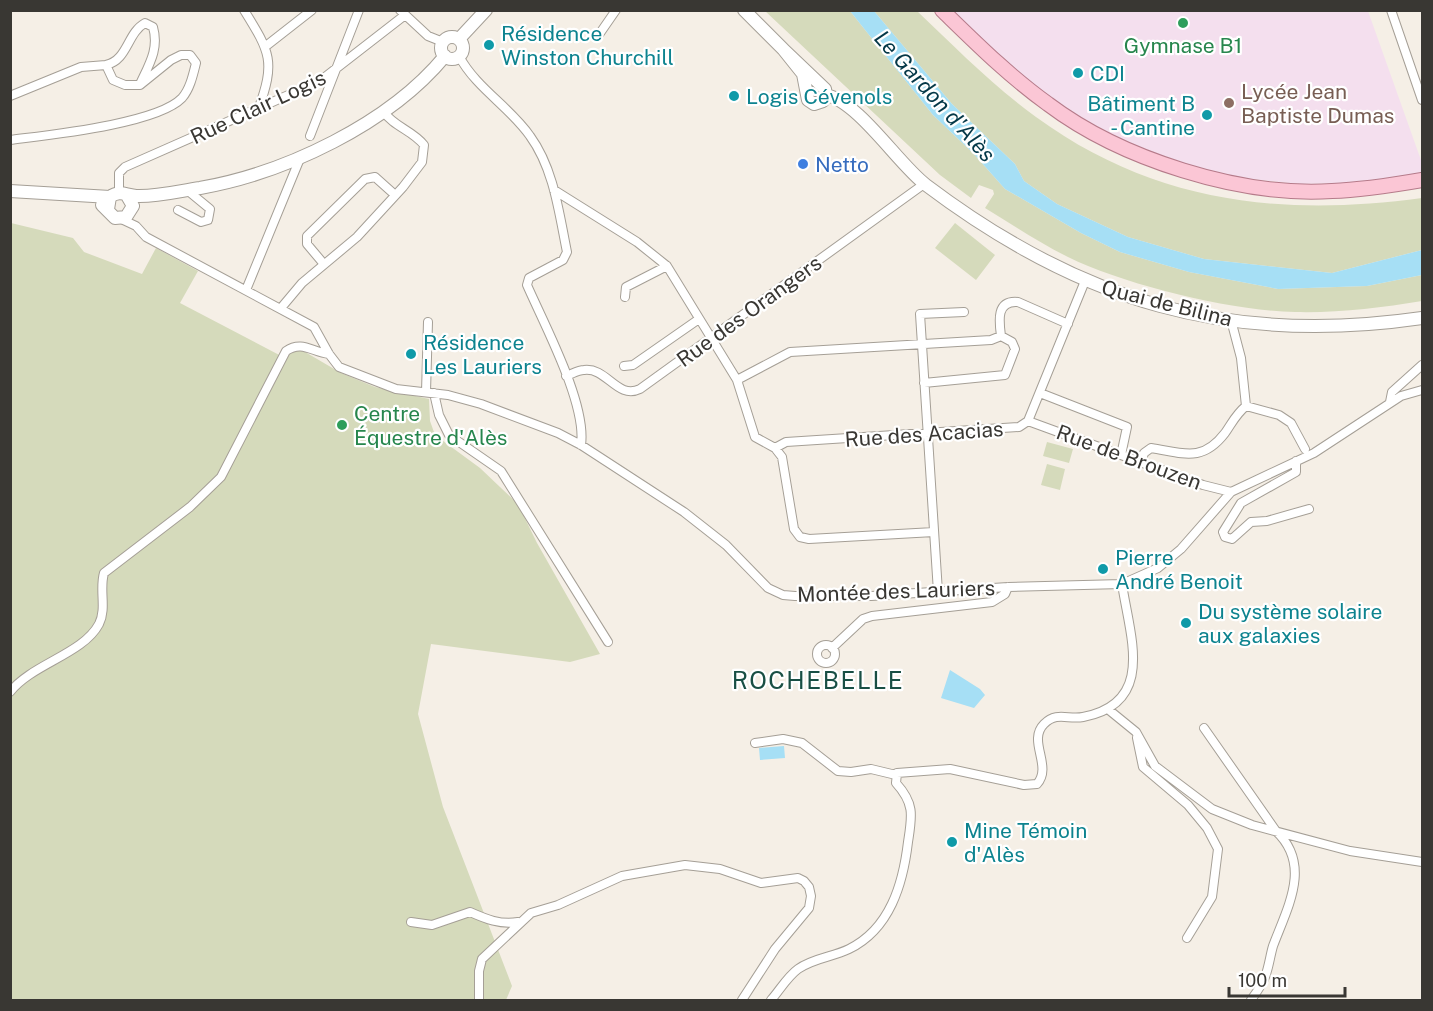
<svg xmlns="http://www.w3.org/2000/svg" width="1433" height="1011" viewBox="0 0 1433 1011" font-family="'Public Sans',sans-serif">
<rect width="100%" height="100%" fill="#f5efe6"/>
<path fill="#f4dfee" d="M950 11H1368L1422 163V173L1363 183 1298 184 1232 177 1163 159 1099 130 1047 98Z"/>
<path fill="#d5dabb" d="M765 11H850L933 115 973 153 1005 189 1081 233 1120 252 1189 272 1278 289 1367 286 1422 275V301C1380 308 1338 313 1295 312 1231 311 1125 285 1068 257 1040 243 1013 225 985 208L994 194 993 190 979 185 971 198 940 175Z
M874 11H917C955 47 993 86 1036 117 1154 203 1281 217 1422 198V250L1332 273 1204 259 1128 237 1057 204 1024 181 1015 164 952 104Z
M11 223 73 238 84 252 142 274 156 248 198 271 180 303 285 358 289 351 300 349 341 373 375 387 429 399 430 421 435 435 480 468 518 504 537 543 600 654 570 662 431 644 418 714 443 807 512 986 506 1000H11Z
M955 223 995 255 976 280 935 248Z
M1047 442 1073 449 1069 463 1043 456Z
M1047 464 1065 469 1060 490 1041 485Z"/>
<path fill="#a6dff5" d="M850 11H874L952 104 1015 164 1024 181 1057 204 1128 237 1204 259 1332 273 1422 250V275L1367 286 1278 289 1189 272 1120 252 1081 233 1005 189 973 153 933 115Z
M950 670 980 689 985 695 974 708 941 698Z
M784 746 785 758 760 760 759 748Z"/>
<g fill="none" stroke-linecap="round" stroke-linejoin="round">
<g stroke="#a59f96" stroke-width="10">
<path id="street" d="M244 10C270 52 276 61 258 110
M400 10 428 36 443 42
M1391 10 1422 100
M598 36 616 10
M266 46 312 10
M459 56C476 88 510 107 530 136 554 169 559 213 567 252L563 260 529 278 527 285C544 324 587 404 581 445
M106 65C128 60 127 33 145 23L153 27C159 48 150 63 141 82
M10 96 81 67 106 65 113 80 125 85H140L171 60 181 55H190L196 63C193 75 190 89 182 98 157 124 48 135 10 140
M310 136 359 10
M554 190 637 242 667 266 737 380 755 437 775 448 782 457 794 529 800 537 809 539 934 532
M119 193V173L125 167 320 81 405 15
M178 210 201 222 208 220 210 209 187 190
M119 218 136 226 146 237 314 327 329 354 339 367 396 389 448 395 481 404 558 433 581 445 684 512 726 545 768 588 783 595 795 596H871L1008 587 1122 584 1158 568 1181 549 1231 492 1314 453 1401 396 1422 390
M323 263 307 244V236L365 179 375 177 394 194
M246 290 301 156
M625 297 626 287 667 266
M281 308 302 283 357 237 403 187 422 162 424 145C412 130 394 127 383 111
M1231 320 1241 358 1246 406 1279 415 1291 423 1305 449
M1001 336C999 321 996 300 1018 302L1068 324
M624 366 633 365 699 319
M566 376C572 374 578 370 584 370 607 367 617 400 640 389L924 184
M737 380 790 352 991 340 1001 336 1012 342 1015 349 1005 375 924 383
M426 392 428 322
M434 393 439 415 449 435 501 471 608 642
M1040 393 1127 427 1121 455
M1390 402 1392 392 1422 365
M1028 421 1203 485 1231 492
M775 448 786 442 1019 427 1028 421 1085 281
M1296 461V472L1241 503 1223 532 1225 537 1232 539 1251 522 1267 521 1309 509
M1141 463 1144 453 1151 448C1183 453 1202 463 1225 433 1232 423 1236 414 1246 406
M938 592 920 314 964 312
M817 654a9 9 0 1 1 18 0a9 9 0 1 1-18 0Z
M832 648 863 619 872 616 992 602 1005 594 1008 587
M10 692C32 664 83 654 99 624 107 608 99 590 104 573L190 507 221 477 286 351C302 340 312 352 329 354
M1109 710 1136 732 1155 766 1212 809 1252 825 1350 851 1422 862
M1204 728 1276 831C1312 865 1288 906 1273 946 1270 956 1269 967 1265 977 1262 985 1256 993 1251 1000
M1137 738 1143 767 1188 805 1207 828 1218 849 1212 897 1187 938
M755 743 783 739 802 743 838 771 851 772 871 769 896 775
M411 922 432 925 470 912C486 919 500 925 518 922
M479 1000V971L482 959 531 913 558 905 622 876 685 865 720 869 761 883 798 878 804 881 809 887 811 896 809 908 775 949 742 1000
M771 1000C780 990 787 977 798 969 813 958 833 957 849 949 890 929 903 884 908 842 912 816 915 804 896 783L897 773 950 769 1024 785 1037 784C1053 766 1027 741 1044 724 1057 711 1068 720 1083 717 1156 703 1130 637 1122 584"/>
</g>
<g stroke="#a59f96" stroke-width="14">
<path id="secondary" d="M744 10 783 49 803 74 808 100 814 104 823 101 826 95 825 89 783 49
M441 48a11 11 0 1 1 22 0a11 11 0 1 1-22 0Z
M459 39 486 10
M826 95C859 102 899 165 926 185 1081 302 1229 346 1422 318
M10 191 110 197
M102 205 115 218 126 217 133 206 126 194
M108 209 110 197C119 190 126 195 136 196 157 197 179 191 200 188 285 173 389 124 445 56"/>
</g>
<g stroke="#b57b8a" stroke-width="16">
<path id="primary" d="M942 10C976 43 1009 76 1048 104 1121 159 1240 197 1332 191 1362 190 1393 185 1422 180"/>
</g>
<use href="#street" stroke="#fff" stroke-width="8"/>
<use href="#secondary" stroke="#fff" stroke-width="12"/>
<use href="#primary" stroke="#fbc6d5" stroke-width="14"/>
</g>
<g fill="#2e9e5b" stroke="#fff" stroke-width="2">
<circle cx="1183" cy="23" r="6"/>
<circle cx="342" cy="425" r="6"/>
</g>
<g fill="#0f9aa8" stroke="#fff" stroke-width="2">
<circle cx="489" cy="45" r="6"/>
<circle cx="1078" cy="73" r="6"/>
<circle cx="734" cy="96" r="6"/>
<circle cx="1207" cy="115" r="6"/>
<circle cx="411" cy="354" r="6"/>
<circle cx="1103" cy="569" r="6"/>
<circle cx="1186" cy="623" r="6"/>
<circle cx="952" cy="842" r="6"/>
</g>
<circle fill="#8d6e63" stroke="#fff" stroke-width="2" cx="1229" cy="103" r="6"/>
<circle fill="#3f7fe0" stroke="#fff" stroke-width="2" cx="803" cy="164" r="6"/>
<g text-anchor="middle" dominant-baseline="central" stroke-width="4.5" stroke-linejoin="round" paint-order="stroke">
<g font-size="21" fill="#0d838f" stroke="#fff" text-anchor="start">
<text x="501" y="33">Résidence<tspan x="501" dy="24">Winston Churchill</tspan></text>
<text x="1090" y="73">CDI</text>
<text x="746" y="96">Logis Cévenols</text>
<text x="1195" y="103" text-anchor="end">Bâtiment B<tspan x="1195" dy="24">- Cantine</tspan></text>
<text x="423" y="342">Résidence<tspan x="423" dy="24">Les Lauriers</tspan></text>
<text x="1115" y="557">Pierre<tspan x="1115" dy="24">André Benoit</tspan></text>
<text x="1198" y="611">Du système solaire<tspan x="1198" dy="24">aux galaxies</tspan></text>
<text x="964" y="830">Mine Témoin<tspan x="964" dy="24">d'Alès</tspan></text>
</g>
<g font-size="21" fill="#27864d" stroke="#fff">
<text x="1183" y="45">Gymnase B1</text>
<text x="354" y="413" text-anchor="start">Centre<tspan x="354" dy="24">Équestre d'Alès</tspan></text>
</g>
<g font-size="21" fill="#785e54" stroke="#fff" text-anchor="start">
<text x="1241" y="91">Lycée Jean<tspan x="1241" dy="24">Baptiste Dumas</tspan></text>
</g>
<g font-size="21" fill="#393733" stroke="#fff">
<text transform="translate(258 107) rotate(-25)">Rue Clair Logis</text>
<text transform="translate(1167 303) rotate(14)">Quai de Bilina</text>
<text transform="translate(749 311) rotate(-36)">Rue des Orangers</text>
<text transform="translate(924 434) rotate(-4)">Rue des Acacias</text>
<text transform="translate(1129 457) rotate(20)">Rue de Brouzen</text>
<text transform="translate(896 591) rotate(-2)">Montée des Lauriers</text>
</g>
<g font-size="21" fill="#366cbe" stroke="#fff" text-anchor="start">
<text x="815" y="164">Netto</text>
</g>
<g font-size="22" font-style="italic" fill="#043848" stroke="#fff">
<text transform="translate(935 96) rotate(48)">Le Gardon d'Alès</text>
</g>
<g font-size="24" letter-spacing="1.5" fill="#194f44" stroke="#fff">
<text x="818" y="680">ROCHEBELLE</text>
</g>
</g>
<rect width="1433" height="1011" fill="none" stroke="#393733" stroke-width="24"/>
<path d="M1229 987v9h116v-9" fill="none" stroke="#393733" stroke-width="3"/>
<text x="1238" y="987" font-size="18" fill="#393733" stroke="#ffffff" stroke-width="4.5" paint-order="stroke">100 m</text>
</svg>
